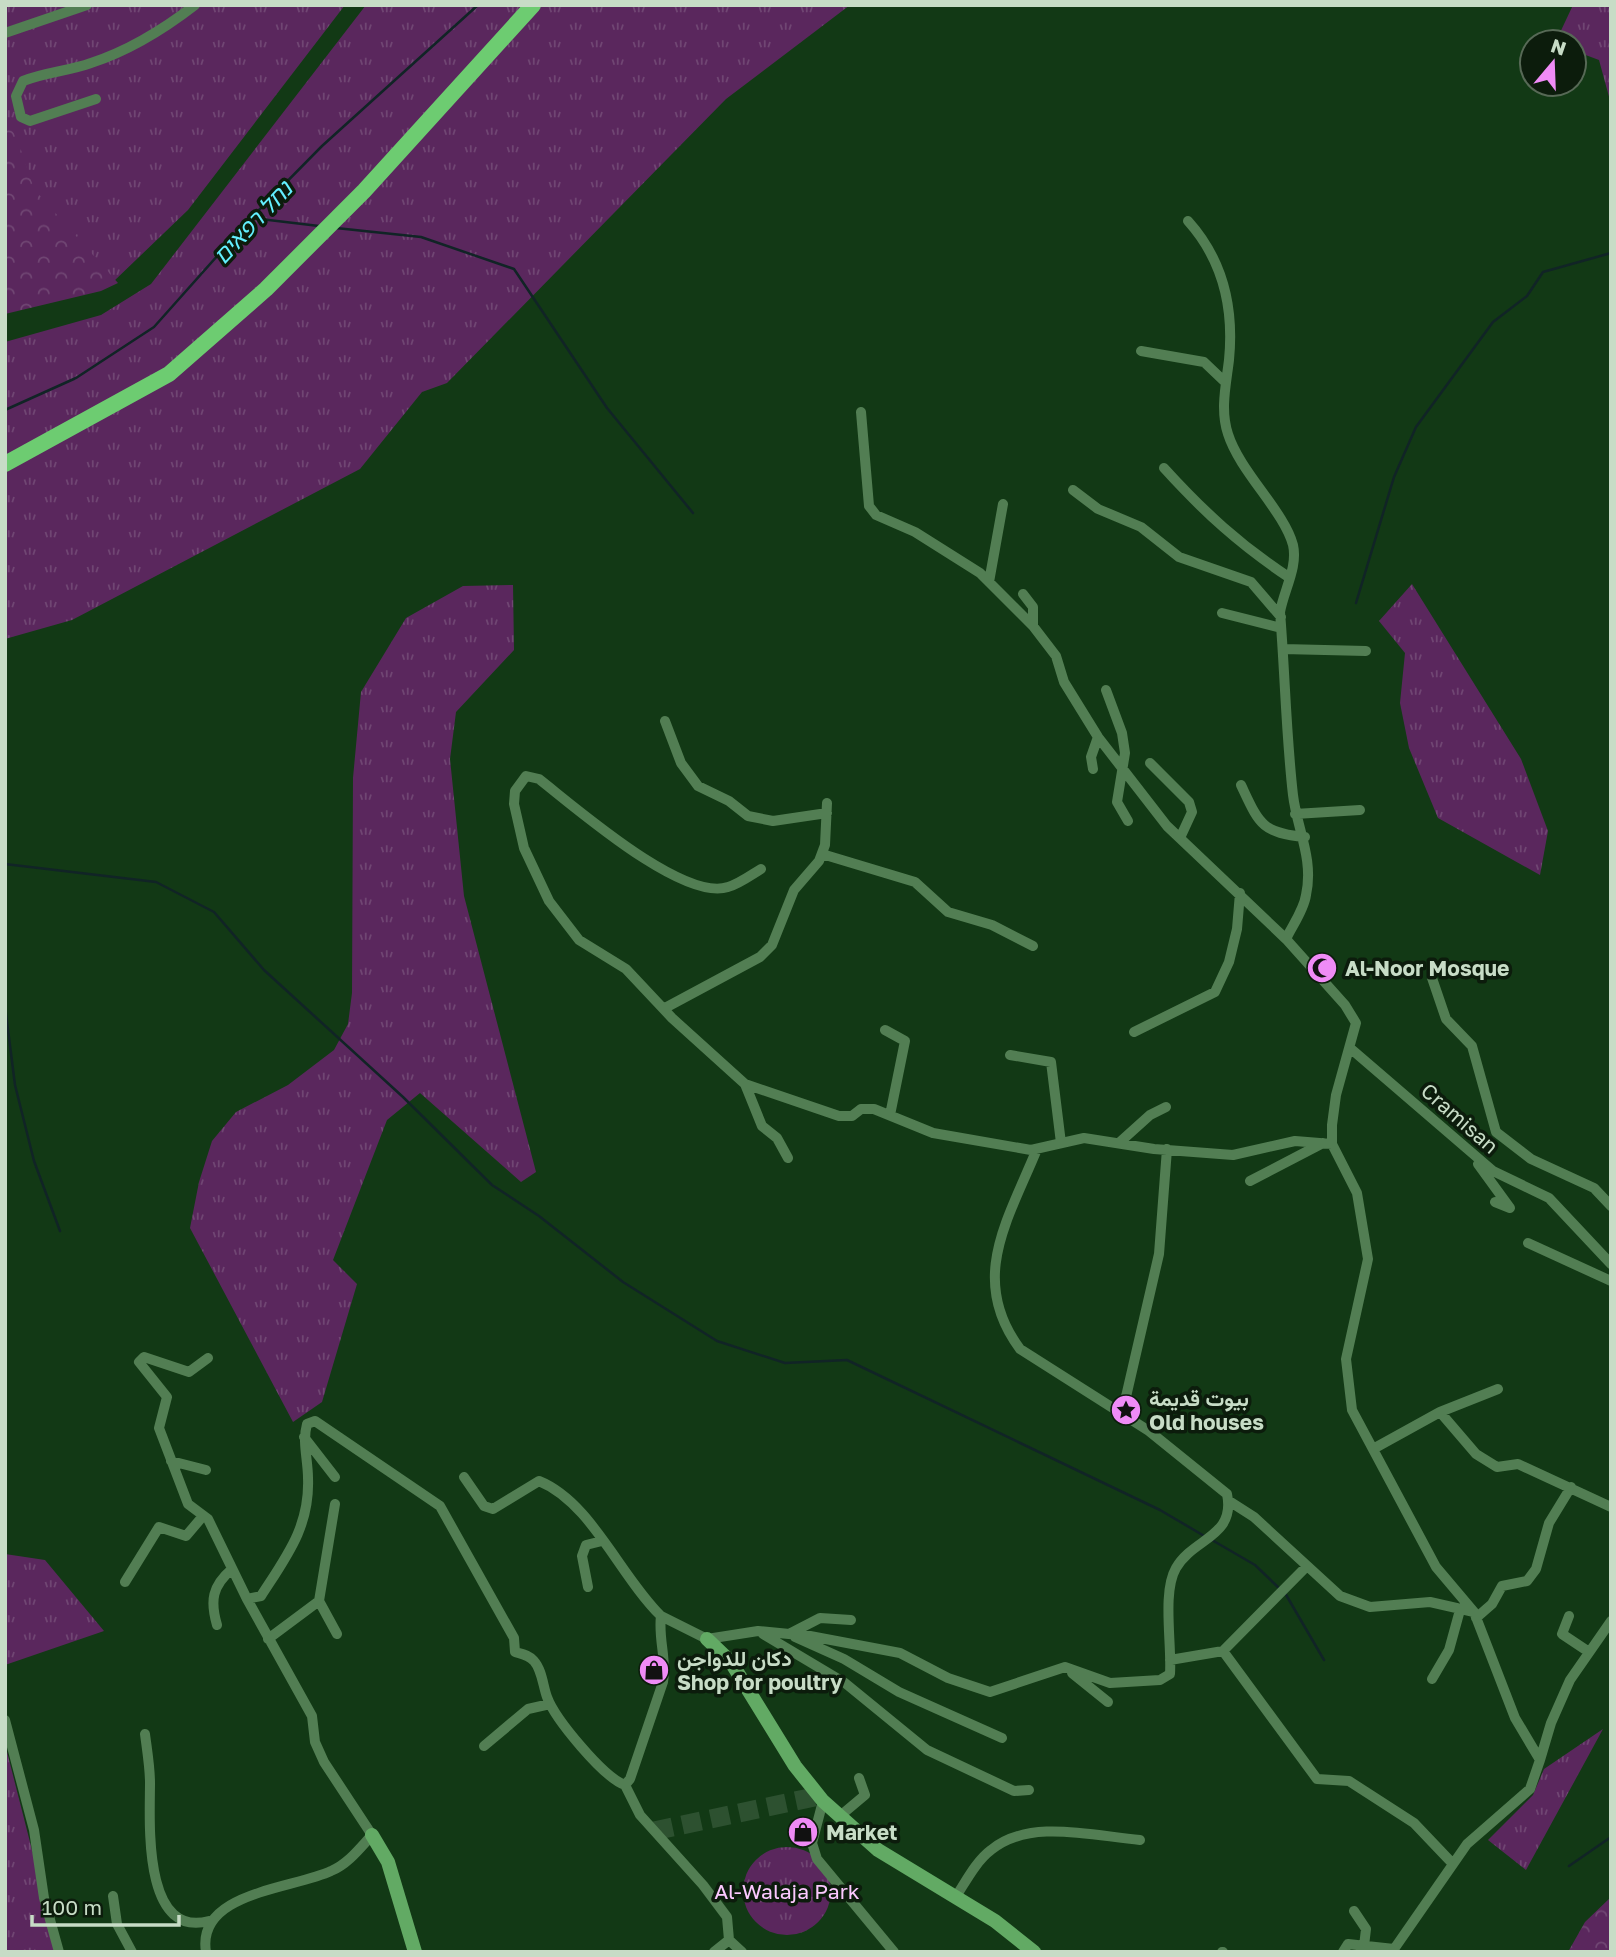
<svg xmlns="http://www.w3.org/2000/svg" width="1616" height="1957" viewBox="0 0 1616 1957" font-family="'Golos Text',Vazirmatn,'Noto Sans Hebrew',sans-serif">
<defs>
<pattern id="grass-tufts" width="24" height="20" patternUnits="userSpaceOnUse" patternTransform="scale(1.75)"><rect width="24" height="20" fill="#5a275d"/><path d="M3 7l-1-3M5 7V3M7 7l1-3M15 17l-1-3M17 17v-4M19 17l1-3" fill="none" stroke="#704673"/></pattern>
<pattern id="forest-crowns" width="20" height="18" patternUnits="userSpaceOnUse" patternTransform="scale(1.75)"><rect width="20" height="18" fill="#5a275d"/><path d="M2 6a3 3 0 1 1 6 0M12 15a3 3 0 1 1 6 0" fill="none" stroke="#704673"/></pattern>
</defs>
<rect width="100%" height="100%" fill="#123915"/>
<path fill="#16431a" d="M794 1821H813L812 1843 794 1842Z"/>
<path fill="url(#grass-tufts)" d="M5 5H345L188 210 113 282 5 214Z
M366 5H850L726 99 447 383 422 392 360 469 72 620 5 639V342L101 315 151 284Z
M1573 5H1611V104L1599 60 1575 51 1574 42H1564L1558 37Z
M1412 584 1521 759 1548 831 1540 875 1438 818 1409 748 1400 703 1405 653 1379 621Z
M513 585 514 650 456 712 450 759 464 896 536 1172 521 1182 420 1093 387 1120 333 1260 357 1284 322 1402 293 1422 190 1228 199 1182 212 1141 236 1112 288 1085 334 1050 348 1024 352 993 353 778 361 692 406 618 463 586Z
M5 1554 45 1560 104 1631 5 1665Z
M1603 1729 1526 1870 1488 1840 1533 1795 1544 1769Z
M5 1744 58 1952H5Z
M743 1891a44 44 0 1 1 88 0a44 44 0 1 1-88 0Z"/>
<path fill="url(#forest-crowns)" d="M5 117 18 141 34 189 118 283 101 291 5 314Z
M1611 1897V1952H1568L1585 1922Z"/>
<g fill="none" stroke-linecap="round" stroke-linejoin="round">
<path stroke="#112426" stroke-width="2.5" d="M252 218 319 226
M336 228 421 237 514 269 607 408 693 513
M5 410 76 378 154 327 251 218 322 146 478 5
M1356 603 1394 477 1416 427 1493 322 1527 296 1543 272 1611 253
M5 864 156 882 214 912 264 970 403 1097 492 1185 539 1216 623 1282 717 1341 785 1363 847 1360 1160 1510 1206 1537
M5 1006 15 1085 34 1161 60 1231
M1212 1540 1255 1565 1280 1589
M1285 1593 1324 1660
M1569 1866 1611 1837"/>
<path stroke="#2d5130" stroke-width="19" stroke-dasharray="19 10" stroke-linecap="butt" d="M654 1831 819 1796"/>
<path stroke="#527e53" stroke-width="10" d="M5 33 87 5
M96 99 30 121 21 117 16 96 23 81C46 72 69 71 91 63 128 51 164 29 195 5
M1188 221C1223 260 1234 309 1229 360 1226 385 1220 410 1228 434 1240 472 1284 511 1293 545 1298 567 1284 590 1280 612 1285 673 1286 734 1293 795 1297 829 1314 859 1306 895 1304 910 1292 926 1286 939L1345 1005 1356 1023 1336 1095 1332 1125V1144L1357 1193 1368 1259 1346 1359 1352 1410 1436 1567 1474 1612 1515 1718 1540 1760 1530 1789 1467 1844 1392 1952
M1141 351 1204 362 1225 382
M861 412 869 506 876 515 915 532 980 573 1033 626 1056 656 1064 682 1098 737 1167 826 1286 939
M1164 468C1204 512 1240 545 1290 578
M1073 490 1098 509 1141 527 1179 557 1251 582 1281 617
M989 582 1003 504
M1023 594 1033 607V626
M1222 613 1281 628
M1283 649 1366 651
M1106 690 1122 733 1125 753 1117 802 1128 821
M665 721 681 763 698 786 729 801 748 816 773 821 827 813
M1150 763 1189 802 1192 812 1180 838
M1093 769 1091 757 1098 737
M1241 785C1259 823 1261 833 1305 837
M1295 814 1360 810
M822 854 915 882 948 912 992 925 1033 946
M761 869C751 875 739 884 728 887 683 902 575 807 539 779L526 776 515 791 514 804 524 848 549 901 579 940 626 969 672 1018 745 1084 839 1116H852L861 1109H874L933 1133 1031 1150 1084 1138 1154 1149 1233 1155 1295 1141 1332 1144
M1432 978 1446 1019 1472 1046 1496 1132 1531 1159 1594 1188 1611 1206
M665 1008 760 957 772 945 794 890 819 861 825 845 827 803
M885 1030 905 1041 890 1115
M1134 1032 1215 992 1229 962 1237 929 1240 893
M1350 1048 1493 1171 1549 1198 1611 1264
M1010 1055 1051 1062 1061 1143
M745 1084 762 1126 777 1138 788 1158
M1120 1142 1150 1115 1166 1107
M1478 1164 1510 1208 1495 1202
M1250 1181 1323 1143
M1528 1243 1611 1281
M1440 1412 1476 1454 1497 1467 1518 1464 1611 1507
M1122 1414 1159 1254 1167 1149
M304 1437 335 1477
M1373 1449 1440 1412 1498 1389
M171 1461 206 1470
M464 1477 484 1506 493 1509 539 1481C591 1502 620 1576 661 1616
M1229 1501 1254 1517 1340 1596 1370 1607 1430 1602 1474 1612
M125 1582 159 1527 186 1536 203 1516
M588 1587 582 1556 586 1545 602 1541
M247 1599 261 1596C286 1557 310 1527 308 1478 308 1460 302 1442 307 1424L315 1421 440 1506 514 1638 515 1652C522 1654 529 1655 534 1661 542 1670 543 1686 547 1697 555 1719 604 1778 625 1785L630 1779 663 1682C667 1659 658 1639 661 1616L707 1639 758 1631 810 1636 900 1653 948 1678 990 1692 1065 1667 1110 1683 1160 1680 1170 1674C1172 1644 1162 1592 1176 1568 1193 1538 1236 1537 1227 1494L1149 1431 1020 1349C968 1279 1008 1220 1037 1149
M319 1601 337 1634
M1569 1616 1562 1634 1589 1652
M1476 1618 1492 1604 1502 1586 1527 1581 1536 1569 1549 1523 1571 1487
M217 1625C210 1601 212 1586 232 1569
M791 1633 820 1618 851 1620
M763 1634 845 1683 927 1750 1014 1791 1029 1790
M795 1637 844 1659 899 1692 1002 1738
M268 1639 319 1601 335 1504
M1223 1651 1317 1779 1349 1781 1414 1823 1453 1864
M1170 1660 1223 1651 1306 1567
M1072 1673 1108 1702
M1432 1679 1449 1650 1460 1610
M5 1720 34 1830 44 1898 59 1952
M145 1734C147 1750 150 1767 150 1783 150 1820 142 1939 209 1921
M484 1746 528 1709 550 1704
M1540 1760 1551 1723 1570 1680 1611 1621
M625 1785 640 1815 703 1885 727 1917 729 1940 742 1952
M823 1801 812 1843 817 1859 894 1952
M840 1816 865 1795 859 1778
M113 1896 117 1924 132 1952
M955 1898C965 1883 976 1861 991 1850 1030 1818 1093 1836 1140 1840
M1354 1911 1366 1929 1364 1946
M206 1952C196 1892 293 1889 331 1871 348 1864 360 1848 372 1835L324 1762 315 1742 312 1716 247 1599 208 1519 188 1504 159 1428 167 1397 139 1362 144 1357 189 1372 208 1358
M714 1952 729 1940
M1222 1952H1223
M1343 1952 1348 1944 1394 1949"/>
<path stroke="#62aa64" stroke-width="14" d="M707 1639 731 1662 795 1766 823 1801 878 1850 995 1921 1034 1952
M372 1835 388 1862 415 1952"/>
<path stroke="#6dcc71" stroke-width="16" d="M5 464 169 374 266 289 364 191 533 5"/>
</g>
<defs>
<g id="mosque-disc" transform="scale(1.575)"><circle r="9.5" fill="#ef8bf6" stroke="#0c1c0c"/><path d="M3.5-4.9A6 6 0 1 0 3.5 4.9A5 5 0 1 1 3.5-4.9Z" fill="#111"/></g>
<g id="sight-disc" transform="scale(1.575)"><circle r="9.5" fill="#ef8bf6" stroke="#0c1c0c"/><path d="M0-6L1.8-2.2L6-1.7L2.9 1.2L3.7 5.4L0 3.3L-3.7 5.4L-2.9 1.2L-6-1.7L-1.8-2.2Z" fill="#111"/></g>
<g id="shop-disc" transform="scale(1.575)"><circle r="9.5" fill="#ef8bf6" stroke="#0c1c0c"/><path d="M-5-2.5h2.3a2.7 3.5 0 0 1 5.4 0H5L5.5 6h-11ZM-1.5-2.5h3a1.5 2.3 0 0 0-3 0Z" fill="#111"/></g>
</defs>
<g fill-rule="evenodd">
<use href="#mosque-disc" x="1322" y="968"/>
<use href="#sight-disc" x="1126" y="1410"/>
<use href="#shop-disc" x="654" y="1670"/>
<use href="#shop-disc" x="803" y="1832"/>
</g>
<g text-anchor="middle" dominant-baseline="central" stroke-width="7" stroke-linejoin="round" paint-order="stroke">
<g font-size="21" font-weight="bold" fill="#c7dcc6" stroke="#0c1c0c" text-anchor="start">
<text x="1345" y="968">Al-Noor Mosque</text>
<text x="1149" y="1398">بيوت قديمة<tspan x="1149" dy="24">Old houses</tspan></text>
<text x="677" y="1658">دكان للدواجن<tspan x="677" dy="24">Shop for poultry</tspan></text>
<text x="826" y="1832">Market</text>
</g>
<g font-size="21" fill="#c7dcc6" stroke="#0c1c0c">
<text transform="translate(1460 1118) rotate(41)">Cramisan</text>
</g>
<g font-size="21" fill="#fcc9ff" stroke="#0c1c0c">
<text x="787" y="1891">Al-Walaja Park</text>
</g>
<g font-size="23" font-style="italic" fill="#63f0ff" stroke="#0c1c0c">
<text transform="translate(252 222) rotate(-47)">נחל רפאים</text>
</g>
</g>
<rect width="1616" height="1957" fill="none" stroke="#c7dcc6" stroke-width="14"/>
<g transform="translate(1553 63) rotate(19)"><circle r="33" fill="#0c1c0c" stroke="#576956" stroke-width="2"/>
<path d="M0-5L12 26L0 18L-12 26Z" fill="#ef8bf6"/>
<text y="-10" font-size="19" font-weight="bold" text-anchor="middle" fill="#c7dcc6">N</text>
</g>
<path d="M32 1915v10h147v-10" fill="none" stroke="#c7dcc6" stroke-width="3.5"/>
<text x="42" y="1915" font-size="21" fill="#c7dcc6" stroke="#0c1c0c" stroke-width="5" paint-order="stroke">100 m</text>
</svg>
